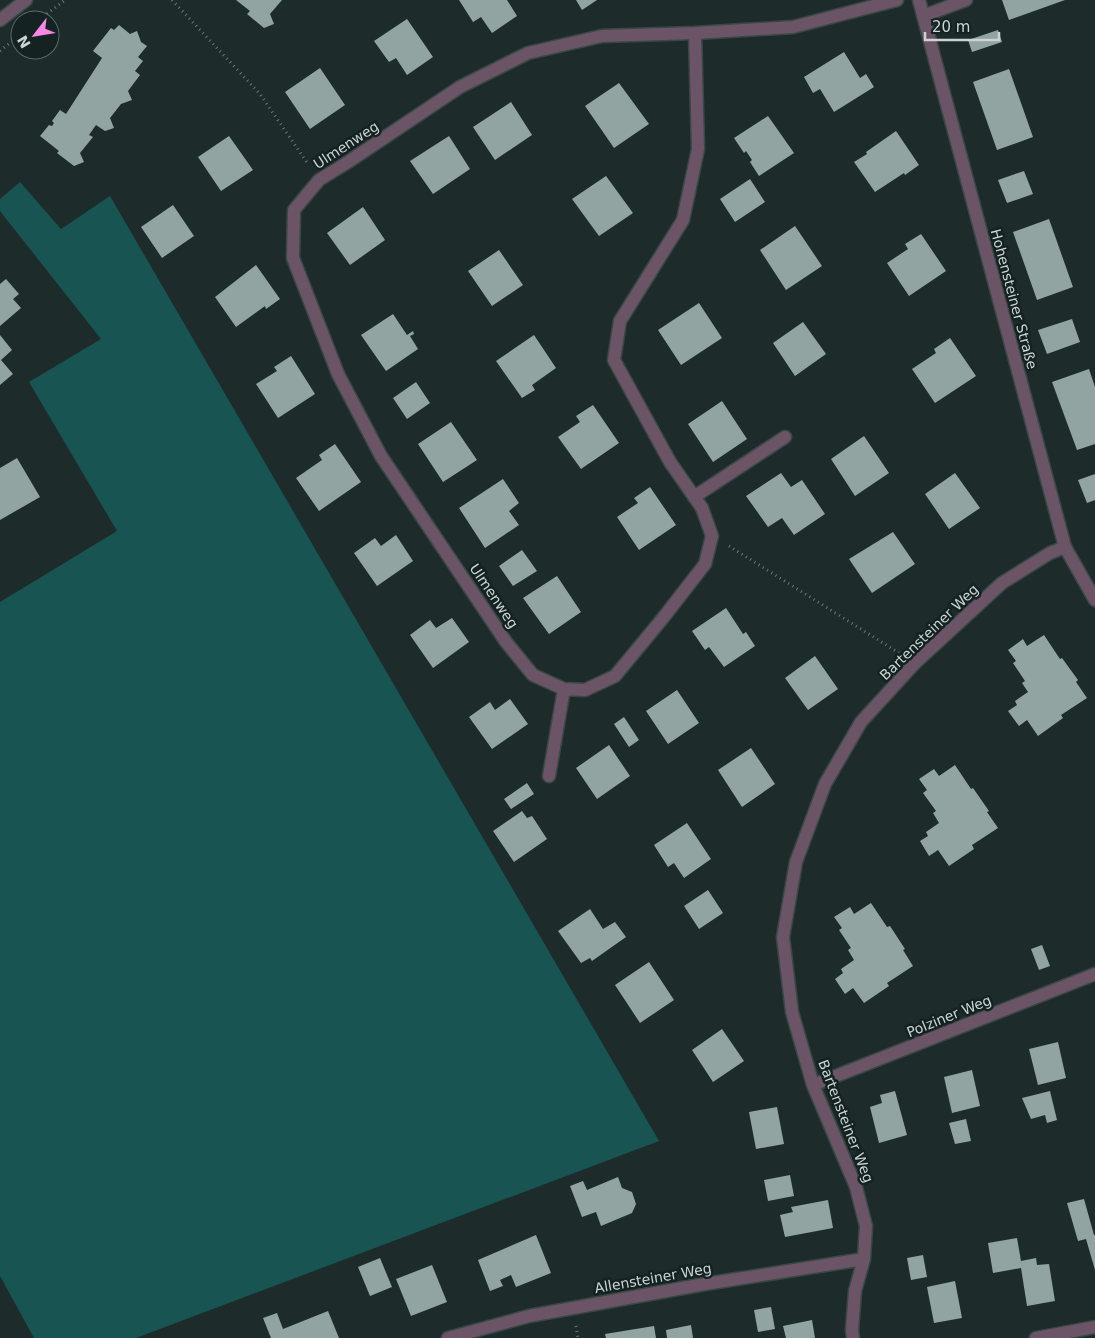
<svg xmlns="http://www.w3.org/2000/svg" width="1095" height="1338" viewBox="0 0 1095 1338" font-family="'DejaVu Sans',sans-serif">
<rect width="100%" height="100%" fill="#1d2c2b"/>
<path fill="#185452" d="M20 182 61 229 110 196 659 1141 136 1338H34L0 1276V602L117 531 29 382 101 339 0 211V199Z"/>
<path fill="#92a4a2" d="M236 0H282L270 14 274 24 264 28 247 14 250 11Z
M459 0H507L517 16 492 33 481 17 473 22Z
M576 0H597L582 10Z
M1002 0H1065L1009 20Z
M407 19 433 57 407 75 396 58 389 62 374 41Z
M119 25 130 34 137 31 141 42 147 46 138 57 143 61 135 71 140 75 128 91 132 100 121 104 110 118 114 128 105 131 96 125 89 135 93 137 80 153 84 162 74 166 57 153 59 151 40 136 49 125 52 126 54 123 52 121 60 110 66 114 102 58 93 51 111 28 114 30Z
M998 30 1002 42 972 52 968 40Z
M844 52 860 78 866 74 874 87 834 112 820 89 813 93 804 77Z
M320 68 345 105 310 129 285 92Z
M1009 69 1033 137 997 150 973 82Z
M619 83 649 124 614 148 585 106Z
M511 102 532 135 495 160 473 127Z
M768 116 794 153 759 176 750 162 752 160 746 151 744 153 734 138Z
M896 131 919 165 905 175 904 173 875 192 854 162 867 154 866 152Z
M229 136 253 170 221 191 198 157Z
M449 136 470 169 433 194 410 161Z
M1024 171 1033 194 1007 203 998 180Z
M606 176 633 213 599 236 572 199Z
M750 179 765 202 735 222 720 199Z
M173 205 194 236 162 258 141 227Z
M363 207 385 240 350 265 327 233Z
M1049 219 1073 287 1037 300 1013 232Z
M795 226 822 266 786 290 760 250Z
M921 234 946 271 909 296 887 263 908 249 905 244Z
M499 250 523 285 492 306 468 271Z
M256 265 280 299 266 309 265 306 236 327 215 297Z
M6 279 19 294 13 299 21 308 0 326V284Z
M699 303 722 338 681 365 658 330Z
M393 314 407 335 413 331 414 334 410 336 418 349 386 371 361 335Z
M1072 319 1080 342 1047 354 1038 330Z
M803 322 826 354 795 376 773 343Z
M0 335 12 350 1 360 13 374 0 385Z
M534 335 556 368 532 385 535 390 522 398 496 361Z
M950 338 976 376 935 403 912 369 936 353 934 349Z
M291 356 315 394 278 418 256 384 277 371 274 367Z
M1089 369 1095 387V444L1077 450 1052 382Z
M416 382 430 403 407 419 393 398Z
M722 401 747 439 713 462 688 424Z
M593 405 619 443 581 469 558 437 580 422 576 416Z
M451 422 477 460 443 482 418 444Z
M864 436 889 473 855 496 831 459Z
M335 444 361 482 319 511 296 478 322 460 319 455Z
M17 458 40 497 0 520V468Z
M781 473 791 487 802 480 825 514 794 535 782 518 768 527 746 496Z
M955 473 980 508 949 529 925 494Z
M1095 474V500L1087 503 1078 480Z
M503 479 519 503 509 511 519 525 485 548 459 508Z
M650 487 676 525 639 550 617 517 638 503 634 498Z
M893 532 915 564 872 593 849 559Z
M396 535 413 561 377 586 354 553 375 538 381 546Z
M522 550 537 571 513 586 499 566Z
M557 576 581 612 549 634 523 598Z
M726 608 743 634 746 632 755 646 724 667 709 647 705 650 692 631Z
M452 618 469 642 433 668 410 635 430 620 436 628Z
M1044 635 1060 659 1062 658 1078 680 1076 682 1087 698 1061 715 1063 718 1038 736 1027 720 1019 726 1008 711 1017 705 1015 701 1028 692 1022 683 1025 681 1013 663 1016 661 1008 650 1023 639 1027 646Z
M815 656 838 689 808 710 785 678Z
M677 690 699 723 668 744 646 711Z
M510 699 528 724 492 749 469 717 490 702 495 710Z
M624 717 639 740 629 747 614 724Z
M609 745 630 776 597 799 576 768Z
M751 748 775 784 742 807 718 770Z
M955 765 971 789 973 788 989 811 987 812 998 828 972 845 974 849 949 866 938 850 929 856 920 841 928 836 926 832 939 823 933 813 936 811 923 793 927 790 919 779 934 769 939 776Z
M527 783 534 794 511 809 504 799Z
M522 811 527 818 532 816 547 839 514 862 493 831Z
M687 823 711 859 684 878 674 863 668 867 654 845Z
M708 890 723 913 699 929 684 906Z
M871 903 887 927 890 926 905 949 903 950 913 966 887 983 889 986 864 1003 853 988 845 994 835 979 843 973 841 969 854 960 848 950 851 948 839 930 842 928 834 917 850 907 854 914Z
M590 909 603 929 615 922 626 937 592 961 590 958 581 963 558 931Z
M1042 945 1050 966 1039 970 1031 949Z
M649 962 674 1000 640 1023 615 985Z
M722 1029 744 1061 713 1082 692 1050Z
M1058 1042 1066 1078 1038 1085 1029 1049Z
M972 1070 980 1106 952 1113 944 1077Z
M895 1091 907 1135 879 1143 870 1107 882 1103 880 1095Z
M1050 1091 1057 1120 1047 1123 1045 1115 1031 1119 1022 1098Z
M777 1107 784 1144 756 1149 749 1112Z
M966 1119 971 1141 955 1144 949 1123Z
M790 1175 794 1196 768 1201 764 1180Z
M618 1177 622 1188 632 1192 636 1204 632 1213 601 1226 596 1212 582 1217 570 1186 583 1181 587 1190Z
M1084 1199 1094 1235H1095V1270L1086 1239 1078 1241 1067 1203Z
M828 1200 833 1228 785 1237 780 1215 793 1212 791 1207Z
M536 1235 551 1273 516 1287 511 1275 500 1280 503 1286 490 1291 478 1260Z
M1017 1238 1021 1261 1036 1258 1037 1265 1049 1264 1055 1301 1027 1306 1021 1268 993 1273 988 1243Z
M923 1255 927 1277 911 1280 907 1258Z
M380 1258 392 1287 370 1296 358 1267Z
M432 1265 447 1302 411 1316 396 1279Z
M955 1281 962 1318 934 1323 927 1287Z
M771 1307 775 1329 758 1332 754 1310Z
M328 1311 339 1338H271L263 1318 277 1313 283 1329Z
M812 1320 815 1338H786L783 1326Z
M691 1325 693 1338H667L666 1330Z
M654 1326 656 1338H606L605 1334Z"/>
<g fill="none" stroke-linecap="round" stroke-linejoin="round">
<g stroke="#394746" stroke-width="15">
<path id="minor" d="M919 0 1065 547 1095 600
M923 16 966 0
M0 20 26 0
M695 33 698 149 683 220 620 321 614 360 670 462 702 508 712 536 705 564 663 618 615 676 585 690 564 689 533 675 506 642 381 456 338 374 293 258 294 210 319 180 348 162 460 87 528 53 602 36 695 33 793 27 897 0
M694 497 785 437
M549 776 564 689
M813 1085 1095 974
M448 1338 529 1316 705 1284 864 1259
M853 1338 852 1330 855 1291 864 1259 866 1226 856 1187 813 1085 792 1012 783 937 796 862 825 784 861 722 915 663 1002 583 1050 553 1065 547
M1036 1338 1095 1327"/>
</g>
<path stroke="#6b7776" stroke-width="3" stroke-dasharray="1 4" stroke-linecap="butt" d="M172 0 260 94 308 164
M39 20 65 0
M0 51 20 35
M729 546 899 653
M576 1326 578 1338"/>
<use href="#minor" stroke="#6c5467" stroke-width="12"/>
</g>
<g text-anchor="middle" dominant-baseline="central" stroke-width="5" stroke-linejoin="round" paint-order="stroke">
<g font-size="14" fill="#cbd4d3" stroke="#142322">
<text transform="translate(346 145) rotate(-33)">Ulmenweg</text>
<text transform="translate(1014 299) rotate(75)">Hohensteiner Straße</text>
<text transform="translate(494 596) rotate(56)">Ulmenweg</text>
<text transform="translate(929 632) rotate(-44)">Bartensteiner Weg</text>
<text transform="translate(949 1016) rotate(-22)">Polziner Weg</text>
<text transform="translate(846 1121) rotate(69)">Bartensteiner Weg</text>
<text transform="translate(653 1278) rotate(-10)">Allensteiner Weg</text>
</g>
</g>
<g transform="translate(35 35) rotate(239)"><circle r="24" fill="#142322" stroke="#5d6a69"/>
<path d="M0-4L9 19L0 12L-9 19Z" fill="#fa87e6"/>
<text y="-8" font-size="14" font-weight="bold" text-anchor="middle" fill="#cbd4d3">N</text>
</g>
<path d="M925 32v8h74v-8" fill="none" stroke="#cbd4d3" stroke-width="2.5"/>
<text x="932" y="32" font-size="15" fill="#cbd4d3" stroke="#142322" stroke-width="4" paint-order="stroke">20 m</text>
</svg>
